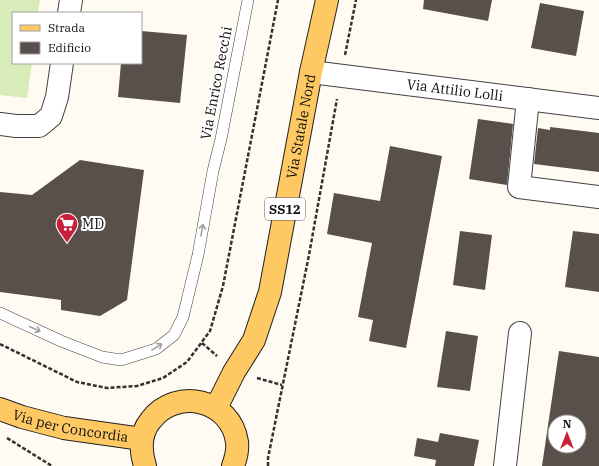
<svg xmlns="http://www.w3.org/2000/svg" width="599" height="466" viewBox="0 0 599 466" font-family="'IBM Plex Serif',serif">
<rect width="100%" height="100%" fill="#fffbf2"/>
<path fill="#d8ecb9" d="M0 0H40L38 13H13V63H32L27 98 0 95Z"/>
<path fill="#594f4b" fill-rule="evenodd" d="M424 0H492L488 21 423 9Z
M540 3 584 11 576 56 531 48Z
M141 31 187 35 180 103 118 97 121 63H141Z
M478 119 513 124 507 185 469 179Z
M550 127 599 133V172L534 164 538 128 550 130Z
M390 146 442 156 406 348 369 341 373 320 358 317 372 243 327 234 334 193 380 201Z
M80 160 144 170 127 300 100 316 61 310V300L0 292V192L32 195Z
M460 231 492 235 485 290 453 285Z
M573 231 599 234V292L565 287Z
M446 331 478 336 470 391 437 387Z
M559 351 599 357V466H542ZM555 422H579V446H555Z
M440 433 479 440 474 466H435L436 460 414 456 417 438 438 442Z"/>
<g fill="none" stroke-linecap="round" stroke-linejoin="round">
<g stroke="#424242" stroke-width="12">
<path id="lane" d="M0 313 61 341 102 357 121 360 156 349 174 335 183 317 198 255 213 171 221 139 248 0"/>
</g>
<g stroke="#424242" stroke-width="24">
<g id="street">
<path d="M69 13 71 0"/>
<path id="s1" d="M311 72 599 108"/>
<path d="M528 99 519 187 599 197"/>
<path d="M0 124 16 126H39L51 116 57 97 62 63"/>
<path d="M505 466 520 333"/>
</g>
</g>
<g stroke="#202020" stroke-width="24">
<g id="primary">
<path id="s2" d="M216 408 234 372 254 340 270 292 311 72 327 0"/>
<path id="s3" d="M0 409 22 417 64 428 142 439"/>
<path d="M145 466C140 450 140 433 151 420 176 387 231 399 237 442 238 450 236 458 233 466"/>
</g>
</g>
<path stroke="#313131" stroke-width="2.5" stroke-dasharray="4 2" stroke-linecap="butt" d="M345 55 356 0
M202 343 217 356
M0 344 77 382 107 388 137 386 163 378 187 362 210 331 223 286 278 0
M257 378 282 385
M7 438 52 466
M268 466V458L309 255 337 99"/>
<use href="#lane" stroke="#fff" stroke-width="11"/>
<use href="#street" stroke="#fff" stroke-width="22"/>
<use href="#primary" stroke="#fec963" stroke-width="22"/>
</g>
<defs><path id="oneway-shaft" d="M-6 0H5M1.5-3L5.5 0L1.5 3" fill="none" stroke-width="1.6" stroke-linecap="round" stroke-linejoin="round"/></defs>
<g stroke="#9f9f9f">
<use href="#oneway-shaft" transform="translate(202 230) rotate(-80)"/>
<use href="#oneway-shaft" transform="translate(35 329) rotate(25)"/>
<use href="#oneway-shaft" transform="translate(157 347) rotate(-32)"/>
</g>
<defs>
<g id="supermarket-pin" transform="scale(1.15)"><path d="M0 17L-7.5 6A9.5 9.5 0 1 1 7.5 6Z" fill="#c72038" stroke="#fff"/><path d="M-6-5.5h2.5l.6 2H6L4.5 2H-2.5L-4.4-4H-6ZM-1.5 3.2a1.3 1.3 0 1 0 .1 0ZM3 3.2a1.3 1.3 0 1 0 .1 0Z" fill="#fff"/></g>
</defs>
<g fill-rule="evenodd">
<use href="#supermarket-pin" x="67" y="224"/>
</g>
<g text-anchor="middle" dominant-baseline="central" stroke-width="4" stroke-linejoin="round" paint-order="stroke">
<rect fill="#fff" stroke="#575757" stroke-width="1" x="265" y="198" width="40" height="22" rx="3"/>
<g font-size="13" font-weight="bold" fill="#0f0f0f">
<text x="285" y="209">SS12</text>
</g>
<g font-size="14" fill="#0f0f0f" stroke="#fff">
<text transform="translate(216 83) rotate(-79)">Via Enrico Recchi</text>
<text stroke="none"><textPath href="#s1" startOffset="145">Via Attilio Lolli</textPath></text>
<text stroke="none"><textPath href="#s2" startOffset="297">Via Statale Nord</textPath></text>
<text stroke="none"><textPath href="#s3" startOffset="73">Via per Concordia</textPath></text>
</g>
<g font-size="14" fill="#0f0f0f" stroke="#fff" text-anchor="start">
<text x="82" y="224">MD</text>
</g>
</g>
<rect x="12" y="12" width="130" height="52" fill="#ffffff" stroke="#9f9f9f"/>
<rect x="20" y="25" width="20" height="6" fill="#fec963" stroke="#9f9f9f"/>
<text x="48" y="32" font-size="12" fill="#0f0f0f">Strada</text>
<rect x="20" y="42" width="20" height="12" fill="#594f4b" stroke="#9f9f9f"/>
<text x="48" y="52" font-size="12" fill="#0f0f0f">Edificio</text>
<g transform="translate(567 434)"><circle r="19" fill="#ffffff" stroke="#9f9f9f"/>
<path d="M0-3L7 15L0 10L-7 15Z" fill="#c72038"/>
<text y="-6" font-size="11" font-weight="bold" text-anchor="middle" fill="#0f0f0f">N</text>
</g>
</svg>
